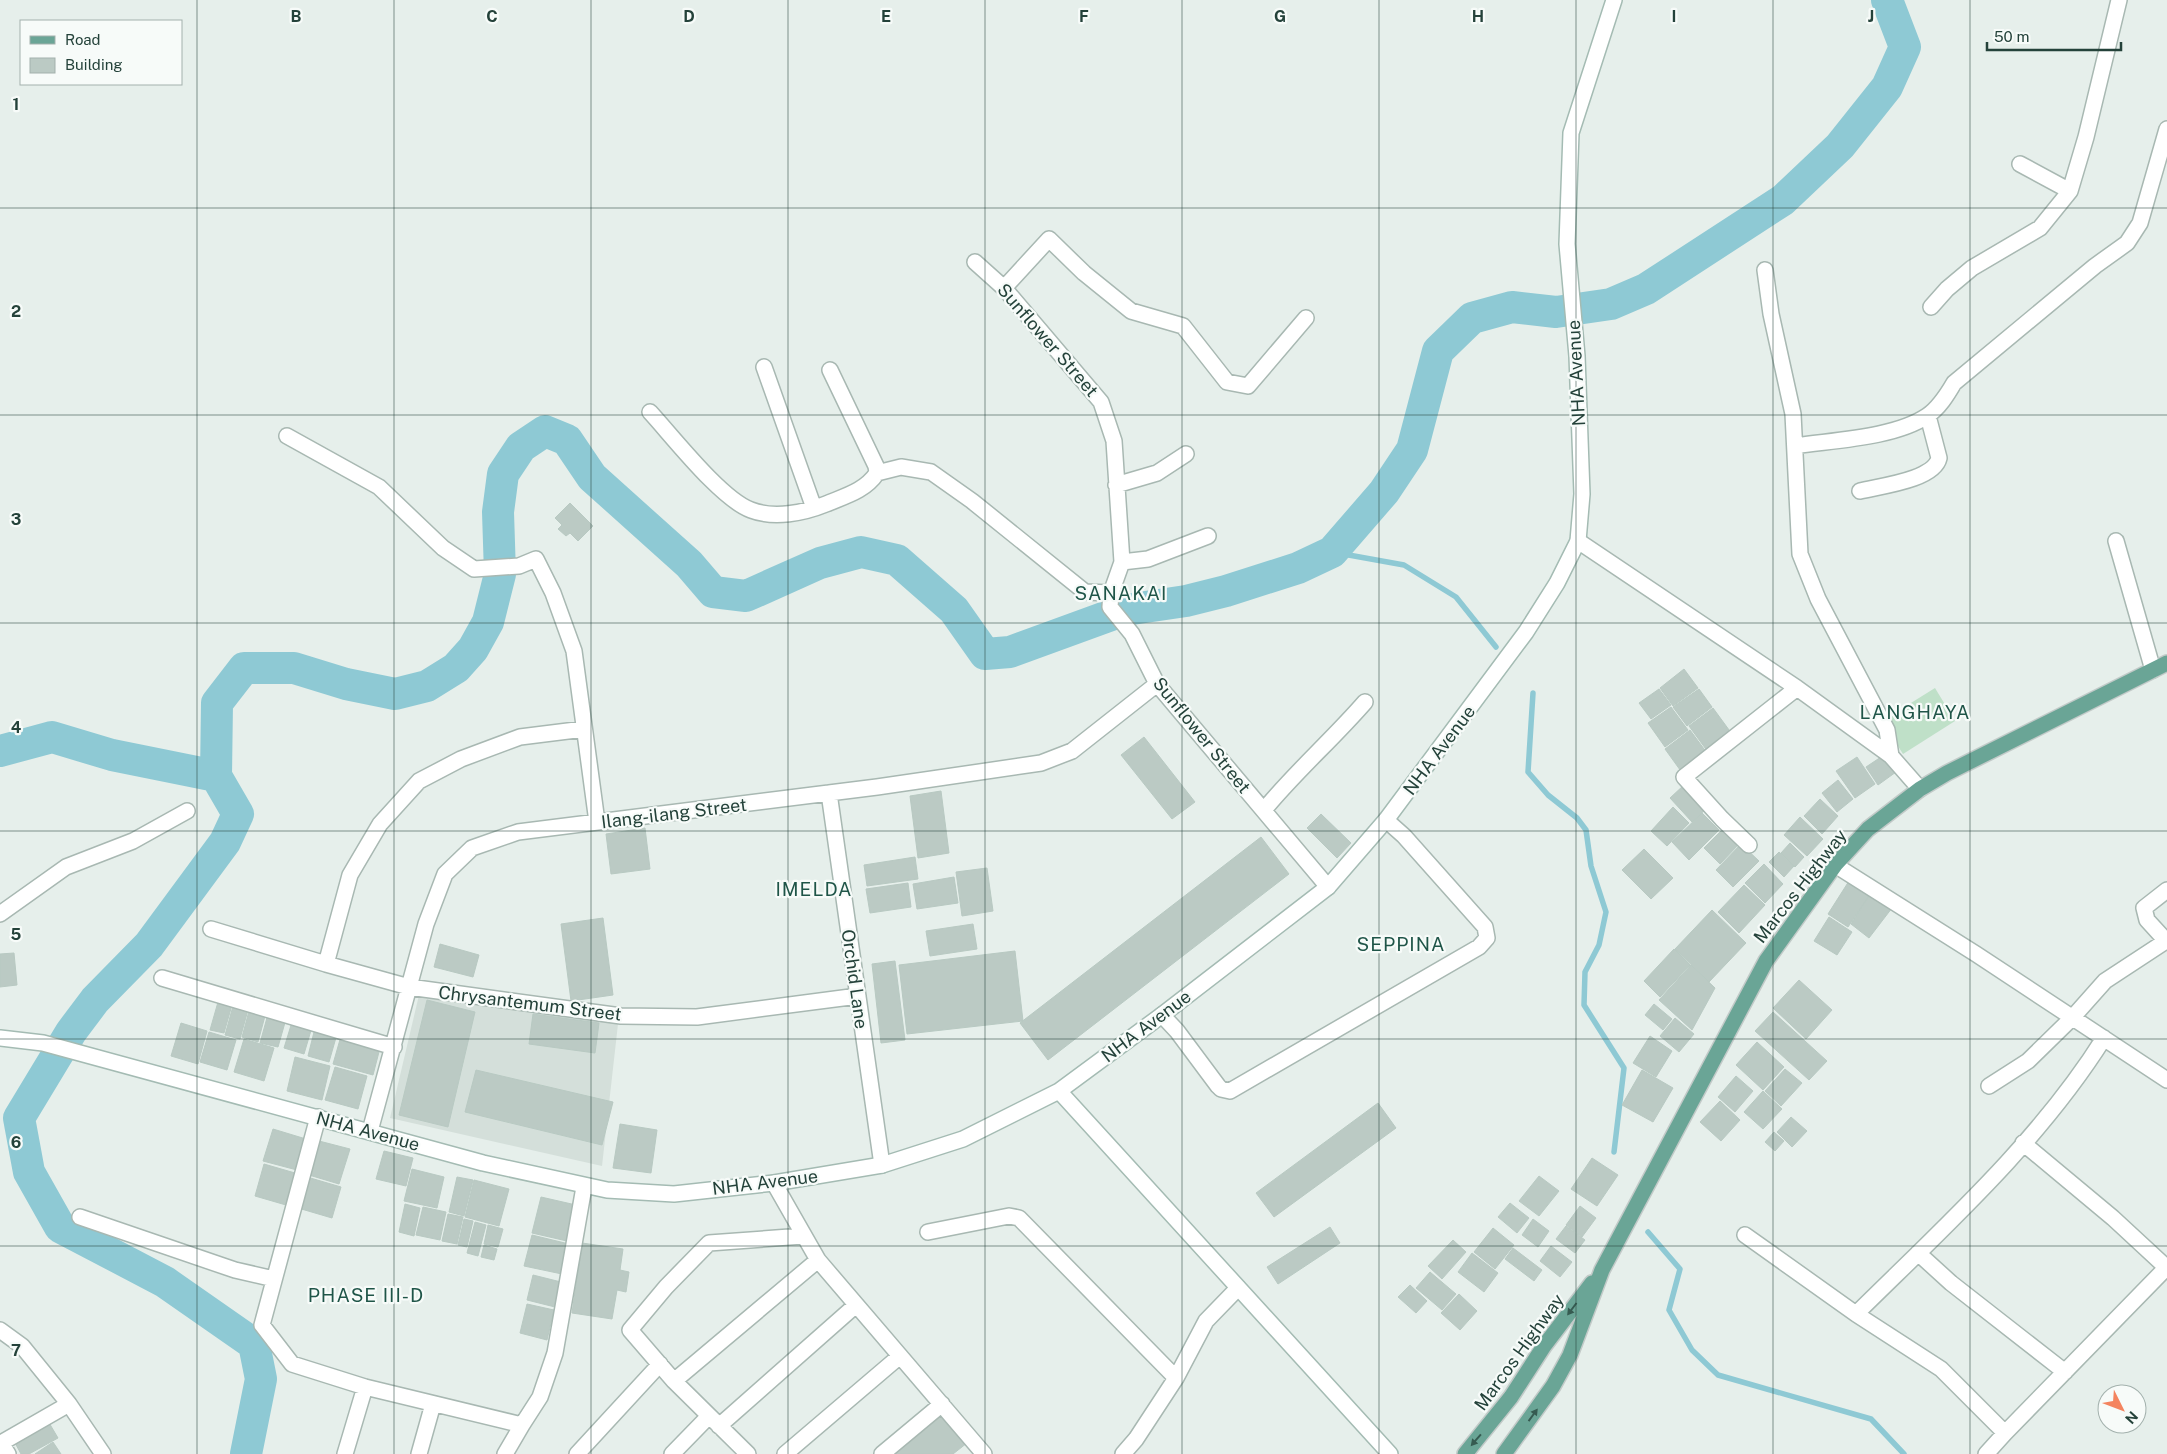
<svg xmlns="http://www.w3.org/2000/svg" width="2167" height="1454" viewBox="0 0 2167 1454" font-family="'Public Sans',sans-serif">
<rect width="100%" height="100%" fill="#e6efeb"/>
<path fill="#d4dfda" d="M419 995 618 1024 602 1166 390 1118Z"/>
<path fill="#bfe0c8" d="M1935 688 1955 721 1903 754 1882 721Z"/>
<g fill="none" stroke-linecap="round" stroke-linejoin="round">
<path stroke="#8ec9d4" stroke-width="5.5" d="M1332 552 1404 565 1456 597 1496 647
M1533 693 1528 772 1548 795 1577 818 1586 830 1591 866 1606 912 1599 945 1585 972 1584 1005 1624 1068 1614 1152
M1648 1232 1680 1269 1669 1310 1692 1350 1718 1375 1871 1419 1904 1454"/>
<path stroke="#8ec9d4" stroke-width="32" d="M0 751 52 737 112 755 216 776
M246 1454 261 1379 254 1344 165 1282 60 1227 29 1172 19 1118 71 1032 95 1000 149 945 225 842 238 814 216 776 217 703 244 668H294L346 684 395 694 427 686 456 668 473 649 488 622 500 574 498 512 503 474 521 447 545 431 567 440 592 477 689 564 713 592 746 596 820 563 861 552 897 560 954 610 985 654 1010 652 1125 610 1186 601 1226 591 1298 568 1332 552 1384 492 1412 450 1438 351 1472 318 1512 307 1556 312 1611 304 1646 289 1783 200 1840 146 1887 87 1905 47 1887 0"/>
</g>
<path fill="#bbcac4" stroke="#b8c9c2" d="M570 503 593 526 578 541 570 533 566 536 558 529 562 525 555 518Z
M1684 669 1698 688 1673 706 1660 688Z
M1659 689 1671 705 1651 719 1639 703Z
M1699 689 1712 707 1687 726 1673 707Z
M1671 707 1688 730 1665 747 1648 723Z
M1713 708 1732 734 1708 752 1689 726Z
M1690 730 1707 753 1683 774 1665 749Z
M1144 737 1195 802 1172 819 1121 755Z
M1884 755 1896 772 1878 785 1866 767Z
M1857 757 1875 784 1855 798 1836 771Z
M1838 780 1853 799 1837 812 1822 793Z
M1684 785 1706 809 1692 822 1670 798Z
M941 791 949 853 918 858 910 796Z
M1820 799 1838 816 1822 834 1804 816Z
M1673 807 1689 823 1667 846 1651 831Z
M1702 813 1719 830 1689 860 1672 842Z
M1321 814 1351 843 1337 858 1307 828Z
M1800 817 1823 839 1807 856 1784 835Z
M1726 826 1742 841 1720 864 1704 848Z
M645 828 650 869 611 874 606 834Z
M1261 837 1289 874 1048 1060 1020 1023Z
M1790 843 1804 857 1795 867 1781 853Z
M1741 844 1759 861 1733 887 1716 870Z
M1644 849 1673 878 1651 899 1622 870Z
M1779 852 1794 866 1784 877 1769 862Z
M915 857 918 879 867 886 864 865Z
M1764 864 1783 884 1765 903 1745 883Z
M987 868 993 911 962 916 956 872Z
M954 877 958 903 917 909 913 884Z
M1849 881 1870 894 1848 927 1828 914Z
M908 883 911 907 870 913 866 889Z
M1744 885 1765 905 1739 933 1718 912Z
M1870 894 1892 908 1869 938 1851 924Z
M1712 910 1746 943 1709 982 1675 949Z
M1829 917 1852 932 1837 955 1814 941Z
M603 918 613 995 571 1001 561 924Z
M973 924 977 949 930 956 926 931Z
M440 944 479 955 473 977 434 967Z
M1674 949 1690 965 1660 997 1644 981Z
M1015 951 1023 1021 907 1034 899 965Z
M14 953 17 985 0 987V954Z
M895 961 905 1040 881 1043 872 964Z
M1691 965 1715 988 1692 1030 1659 1000Z
M1799 980 1832 1010 1806 1039 1773 1008Z
M427 1000 475 1012 448 1127 399 1115Z
M218 1002 232 1005 224 1033 210 1030Z
M1654 1004 1672 1019 1663 1030 1645 1015Z
M233 1006 248 1010 240 1039 225 1035Z
M249 1011 265 1016 258 1042 242 1037Z
M1773 1012 1827 1061 1809 1080 1755 1031Z
M268 1014 286 1019 278 1047 260 1043Z
M533 1014 599 1023 595 1053 529 1044Z
M1675 1018 1694 1034 1679 1052 1660 1036Z
M292 1022 312 1027 304 1054 284 1048Z
M181 1023 207 1031 198 1064 171 1056Z
M315 1028 337 1034 329 1062 308 1056Z
M209 1032 236 1040 227 1070 200 1062Z
M341 1036 380 1048 373 1075 333 1064Z
M1650 1036 1672 1051 1656 1077 1633 1063Z
M244 1039 274 1048 264 1081 234 1072Z
M1757 1042 1784 1067 1763 1090 1736 1065Z
M295 1057 330 1066 322 1100 287 1091Z
M335 1067 367 1076 358 1109 325 1100Z
M1785 1069 1802 1083 1781 1106 1765 1091Z
M476 1070 613 1102 602 1145 465 1112Z
M1642 1070 1673 1088 1653 1122 1622 1105Z
M1736 1076 1753 1091 1735 1112 1718 1097Z
M1763 1091 1782 1109 1763 1129 1744 1112Z
M1720 1101 1740 1120 1721 1141 1700 1122Z
M1378 1103 1396 1128 1274 1217 1256 1193Z
M1791 1117 1807 1131 1792 1147 1777 1132Z
M620 1124 657 1130 651 1173 613 1168Z
M273 1129 306 1139 297 1170 263 1161Z
M1774 1132 1784 1141 1775 1151 1765 1142Z
M319 1141 350 1149 339 1184 309 1175Z
M384 1151 413 1158 406 1186 376 1179Z
M1592 1158 1618 1175 1597 1206 1571 1189Z
M264 1164 295 1173 286 1205 255 1196Z
M412 1169 444 1177 437 1208 404 1201Z
M1539 1176 1559 1191 1539 1216 1519 1201Z
M307 1177 341 1187 332 1218 298 1208Z
M457 1177 473 1180 464 1216 449 1212Z
M474 1180 509 1189 499 1226 465 1217Z
M541 1197 576 1205 567 1241 532 1233Z
M1510 1203 1529 1218 1517 1233 1498 1217Z
M405 1204 420 1208 414 1236 399 1232Z
M1580 1206 1596 1218 1582 1237 1566 1225Z
M423 1207 446 1212 440 1240 416 1235Z
M448 1214 463 1217 457 1244 442 1241Z
M464 1219 473 1221 467 1247 458 1245Z
M1533 1219 1549 1231 1538 1247 1522 1235Z
M475 1222 486 1225 478 1256 467 1253Z
M488 1225 503 1229 498 1247 484 1244Z
M1566 1226 1585 1240 1575 1253 1556 1239Z
M1330 1227 1340 1243 1278 1284 1267 1267Z
M1493 1228 1514 1245 1495 1269 1474 1252Z
M532 1235 569 1244 562 1274 524 1266Z
M1453 1240 1466 1252 1442 1279 1428 1266Z
M582 1243 623 1249 620 1270 629 1272 626 1292 617 1290 612 1319 572 1313Z
M484 1245 497 1249 494 1260 481 1257Z
M1551 1246 1572 1262 1560 1277 1540 1261Z
M1513 1248 1542 1270 1534 1281 1505 1259Z
M1472 1253 1498 1273 1484 1292 1458 1272Z
M1430 1272 1456 1294 1442 1310 1416 1288Z
M533 1275 561 1282 555 1307 527 1300Z
M1410 1285 1427 1301 1416 1313 1398 1297Z
M1459 1294 1477 1311 1460 1330 1441 1313Z
M527 1304 554 1310 547 1340 520 1333Z
M940 1409 967 1443 953 1454H885Z
M48 1421 58 1438 29 1454H21L14 1441Z
M53 1442 61 1454H35Z"/>
<g fill="none" stroke-linecap="round" stroke-linejoin="round">
<g stroke="#a8b8b2" stroke-width="18">
<path id="street" d="M2020 164 2070 191
M975 262 1004 288 1101 402 1114 441 1122 562 1111 593 1110 607 1132 634 1157 684 1328 887
M1765 270 1771 314 1793 414 1800 554 1818 599 1887 730 1891 756
M1004 288 1049 239 1084 273 1131 311 1183 326 1227 382 1248 386 1306 318
M1931 307 1947 289 1972 268 2040 228 2070 191 2086 137 2119 0
M764 367 814 508
M650 412C673 437 721 499 751 510 774 519 804 513 826 504 845 496 865 491 877 473L876 466 830 370
M287 436 379 487 443 548 474 569 519 566 536 559 553 593 574 651 597 822
M1795 446C1834 440 1894 438 1927 416 1939 408 1947 395 1954 383L2095 266 2127 243 2140 223 2167 129
M877 473 901 467 931 472 972 501 1085 592 1111 593
M1116 485 1157 473 1186 454
M1860 491C1880 486 1934 480 1939 458L1928 416
M1578 541 1797 688 1891 756 1920 789
M2116 541 2153 670
M1122 562 1148 559 1208 536
M829 793 882 1165
M1264 810C1295 772 1333 739 1365 702
M1749 845 1722 819 1684 777 1797 688
M1835 865 1976 954 2167 1080
M2167 890 2144 908 2147 920 2167 942
M0 914 66 867 133 841 187 811
M211 929 326 964 409 987 621 1016 697 1017 858 996
M326 964 350 875 380 824 419 781 461 759 520 737 584 729
M162 978 394 1047
M1162 1015 1177 1031 1218 1086 1221 1089 1230 1091 1479 947 1487 938 1485 927 1404 836 1386 820
M1989 1086 2028 1061 2073 1017 2105 981 2166 941
M318 1117 262 1325 292 1364 365 1387 522 1425 540 1397 555 1353 584 1187
M370 1131 426 924 445 874 472 848 518 832 877 787 1041 763 1072 751 1157 684
M2023 1143 2113 1218 2167 1268
M774 1183 818 1260 984 1454
M80 1217 235 1270 274 1279
M928 1232 1009 1216 1019 1218 1176 1378
M1745 1235 1856 1314C1943 1228 2038 1143 2104 1038
M1918 1253 1951 1283 2065 1372
M1856 1314 1941 1369 2005 1433
M0 1330 22 1346 69 1404 1 1443 8 1454
M674 1381 818 1260
M69 1404 103 1454
M719 1426 856 1305
M345 1454 365 1387
M419 1454 433 1404
M505 1454 522 1425
M577 1454 660 1364
M672 1454 709 1416
M748 1454 674 1381 630 1330 666 1287 709 1243 803 1236
M785 1454 900 1356
M882 1454 942 1404
M1123 1454 1136 1439 1176 1378 1206 1321 1238 1288
M1986 1454 2005 1433 2167 1267"/>
</g>
<g stroke="#a4bbb3" stroke-width="18">
<path id="secondary" d="M0 1038 43 1043 483 1163 607 1190 674 1194 774 1183 882 1165 963 1139 1059 1091 1162 1015 1328 887 1386 820 1526 632 1557 583 1578 541 1582 494 1577 356 1567 244 1571 133 1614 0
M1059 1091 1390 1454"/>
</g>
<g stroke="#c2cac8" stroke-width="18">
<path id="primary" d="M1465 1454 1511 1397 1544 1346 1592 1283
M1504 1454 1553 1386 1570 1355 1602 1270 1766 961 1835 865 1868 829 1920 789 1947 773 2167 663"/>
</g>
<use href="#street" stroke="#fff" stroke-width="15"/>
<use href="#secondary" stroke="#fff" stroke-width="15"/>
<use href="#primary" stroke="#6aa596" stroke-width="15"/>
</g>
<defs><path id="oneway-solid" d="M-6-.8H1V-3.2L6.5 0L1 3.2V.8H-6Z" transform="scale(1.25)"/></defs>
<g fill="#365b51">
<use href="#oneway-solid" transform="translate(1572 1309) rotate(127)"/>
<use href="#oneway-solid" transform="translate(1533 1415) rotate(-54)"/>
<use href="#oneway-solid" transform="translate(1476 1440) rotate(131)"/>
</g>
<path fill="none" stroke="#24423a" stroke-width="1" stroke-opacity="0.55" d="M197 0V1454M394 0V1454M591 0V1454M788 0V1454M985 0V1454M1182 0V1454M1379 0V1454M1576 0V1454M1773 0V1454M1970 0V1454M0 208H2167M0 415H2167M0 623H2167M0 831H2167M0 1039H2167M0 1246H2167"/>
<g text-anchor="middle" dominant-baseline="central" stroke-width="4.5" stroke-linejoin="round" paint-order="stroke">
<g font-size="18" fill="#24423a" stroke="#f7fbf9">
<text transform="translate(1048 340) rotate(49)">Sunflower Street</text>
<text transform="translate(1576 373) rotate(-93)">NHA Avenue</text>
<text transform="translate(1202 735) rotate(51)">Sunflower Street</text>
<text transform="translate(1439 750) rotate(-53)">NHA Avenue</text>
<text transform="translate(674 813) rotate(-7)">Ilang-ilang Street</text>
<text transform="translate(1800 886) rotate(-52)">Marcos Highway</text>
<text transform="translate(855 979) rotate(82)">Orchid Lane</text>
<text transform="translate(530 1003) rotate(7)">Chrysantemum Street</text>
<text transform="translate(1146 1026) rotate(-37)">NHA Avenue</text>
<text transform="translate(368 1131) rotate(15)">NHA Avenue</text>
<text transform="translate(765 1182) rotate(-7)">NHA Avenue</text>
<text transform="translate(1519 1352) rotate(-54)">Marcos Highway</text>
</g>
<g font-size="19" letter-spacing="1" fill="#1f5548" stroke="#f7fbf9">
<text x="1121" y="593">SANAKAI</text>
<text x="1915" y="712">LANGHAYA</text>
<text x="814" y="889">IMELDA</text>
<text x="1401" y="944">SEPPINA</text>
<text x="366" y="1295">PHASE III-D</text>
</g>
</g>
<g font-size="16" text-anchor="middle" font-weight="bold" fill="#24423a" stroke="#f7fbf9" stroke-width="4.5" stroke-linejoin="round" paint-order="stroke">
<text x="296" y="22">B</text>
<text x="492" y="22">C</text>
<text x="689" y="22">D</text>
<text x="886" y="22">E</text>
<text x="1084" y="22">F</text>
<text x="1280" y="22">G</text>
<text x="1478" y="22">H</text>
<text x="1674" y="22">I</text>
<text x="1871" y="22">J</text>
<text x="16" y="110">1</text>
<text x="16" y="317">2</text>
<text x="16" y="525">3</text>
<text x="16" y="733">4</text>
<text x="16" y="940">5</text>
<text x="16" y="1148">6</text>
<text x="16" y="1356">7</text>
</g>
<rect x="20" y="20" width="162" height="65" fill="#f7fbf9" stroke="#a3b1ad"/>
<rect x="30" y="36" width="25" height="8" fill="#6aa596" stroke="#a3b1ad"/>
<text x="65" y="45" font-size="15" fill="#24423a">Road</text>
<rect x="30" y="58" width="25" height="15" fill="#bbcac4" stroke="#a3b1ad"/>
<text x="65" y="70" font-size="15" fill="#24423a">Building</text>
<g transform="translate(2122 1409) rotate(132)"><circle r="24" fill="#f7fbf9" stroke="#a3b1ad"/>
<path d="M0-4L9 19L0 12L-9 19Z" fill="#f4845f"/>
<text y="-8" font-size="14" font-weight="bold" text-anchor="middle" fill="#24423a">N</text>
</g>
<path d="M1987 42v8h134v-8" fill="none" stroke="#24423a" stroke-width="2.5"/>
<text x="1994" y="42" font-size="15" fill="#24423a" stroke="#f7fbf9" stroke-width="4" paint-order="stroke">50 m</text>
</svg>
